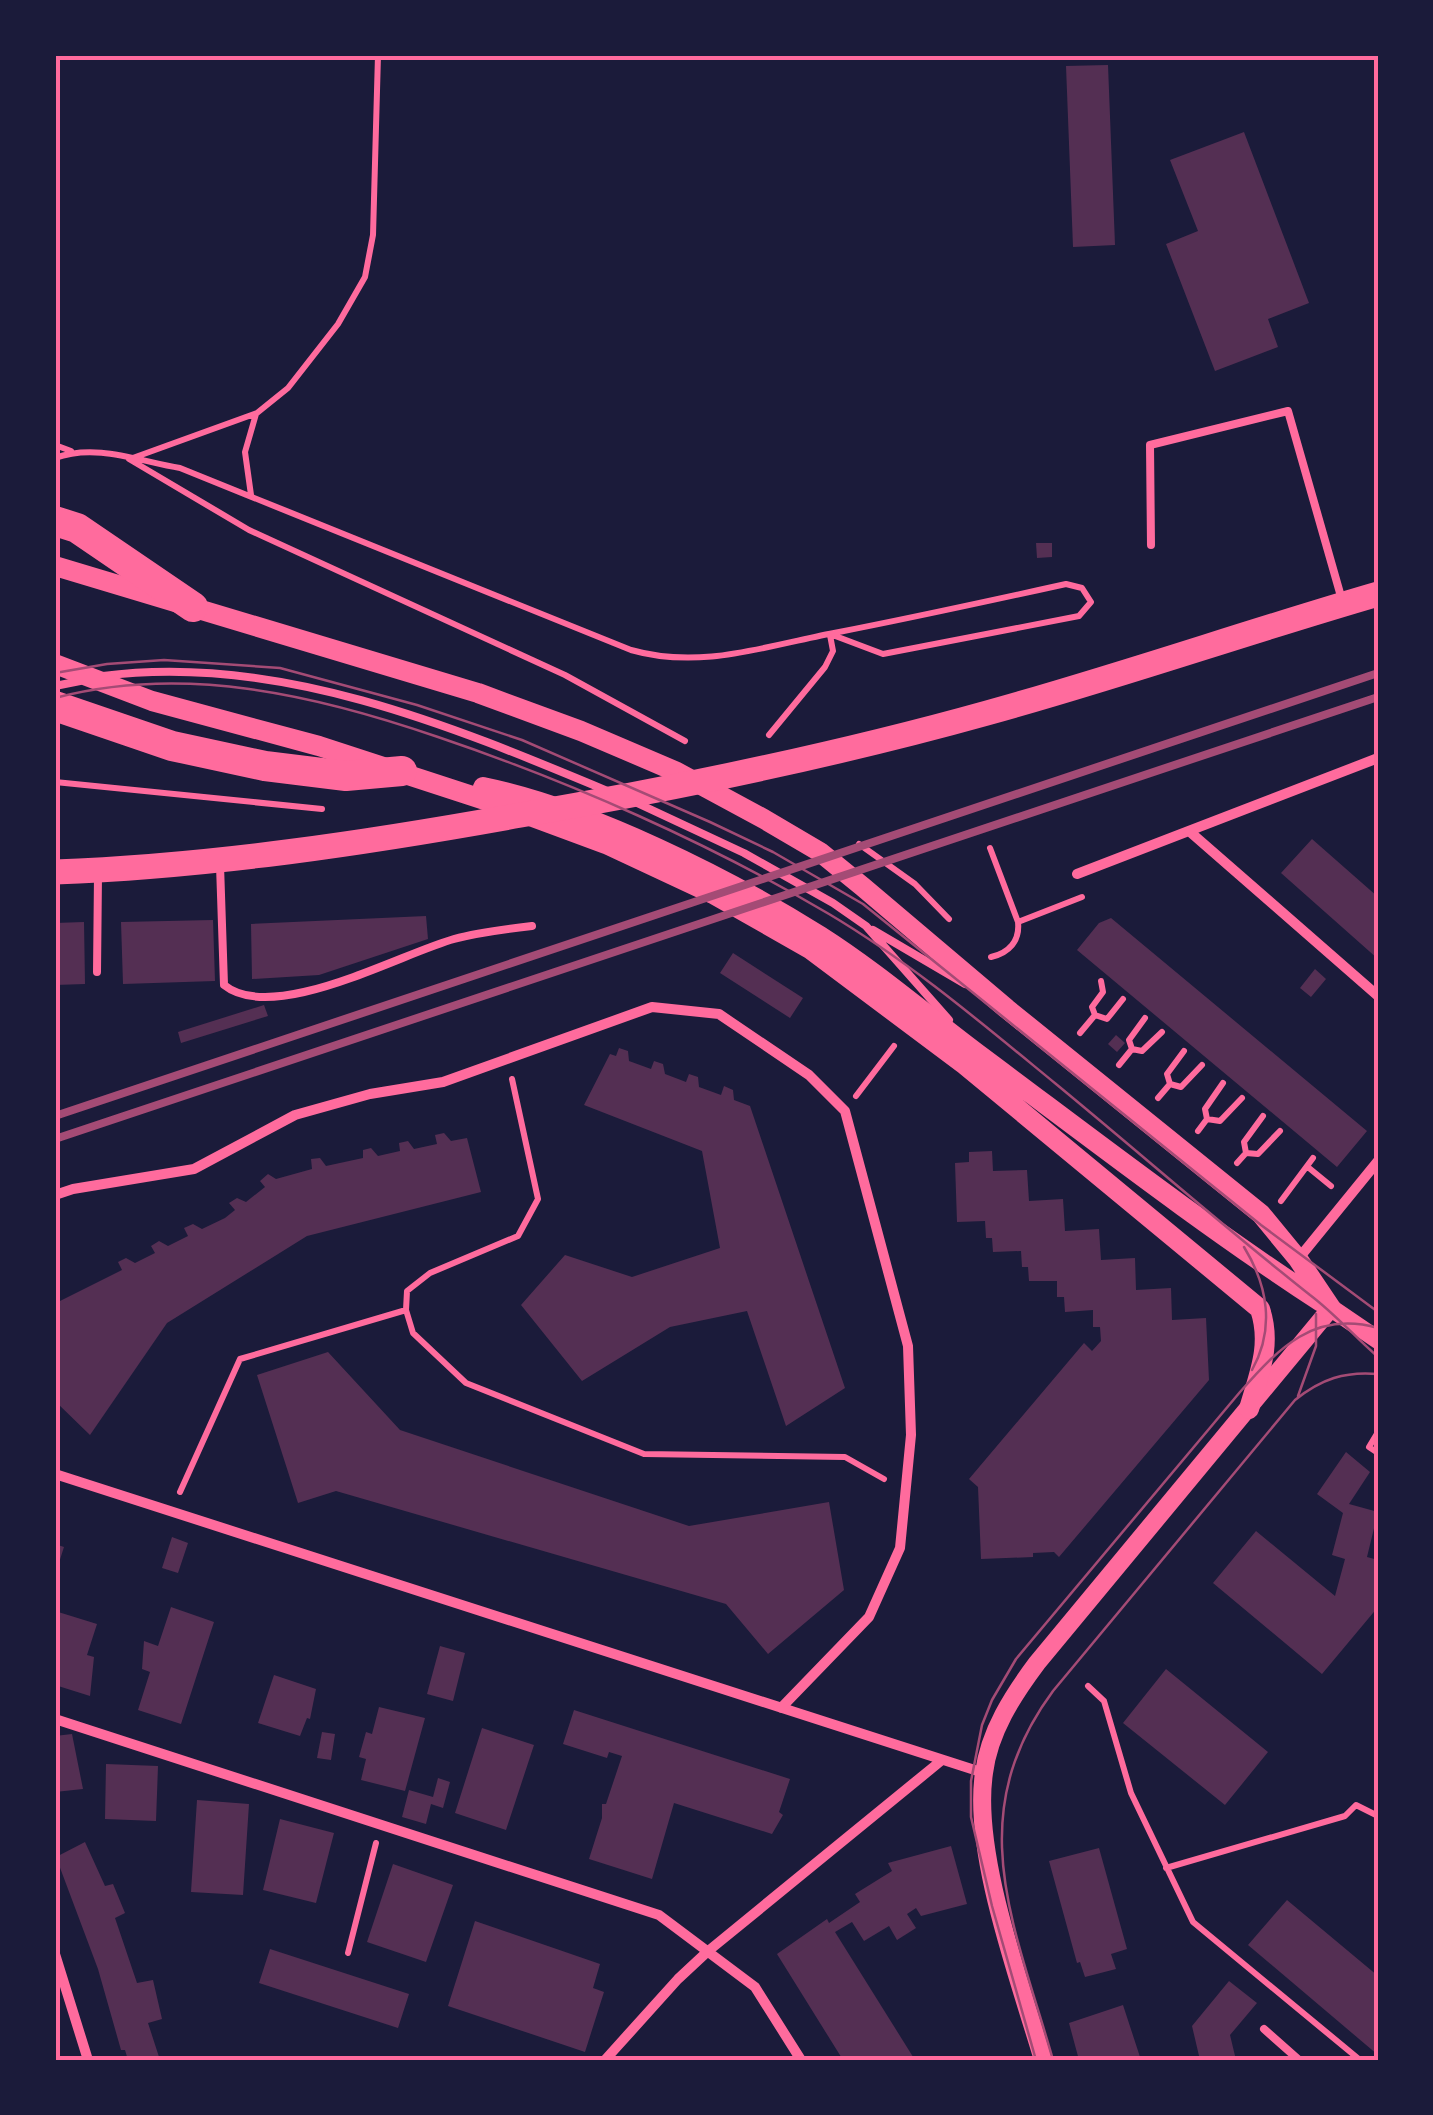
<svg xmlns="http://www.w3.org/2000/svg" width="1433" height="2115" viewBox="0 0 1433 2115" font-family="'Varela Round',sans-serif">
<rect width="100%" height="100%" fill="#1b1b3a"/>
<path fill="#542f53" d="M1108 65 1115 245 1073 247 1066 66Z
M1244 132 1309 303 1268 319 1278 347 1215 371 1166 244 1198 231 1170 160Z
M1036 543H1052V557L1037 558Z
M1312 839 1378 897V959L1281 873Z
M426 916 428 939 319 975 252 979 251 924Z
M1111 918 1367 1131 1337 1167 1077 950 1099 923Z
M213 920 215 981 123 984 121 922Z
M84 922 85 984 55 985V923Z
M733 953 803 998 790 1018 720 973Z
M1315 969 1326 979 1311 997 1300 988Z
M55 995H59V1024H55Z
M264 1005 268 1016 181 1043 178 1032Z
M1116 1035 1125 1043 1117 1052 1108 1044Z
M619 1048 628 1051 629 1061 651 1069 654 1061 663 1064 665 1074 686 1082 689 1074 698 1077 699 1087 721 1095 724 1086 733 1090 734 1100 750 1106 845 1388 786 1426 747 1311 670 1327 582 1381 521 1305 565 1255 632 1277 720 1248 702 1151 584 1105 610 1054 616 1056Z
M444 1133 451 1141 467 1138 481 1192 307 1236 167 1323 90 1435 55 1401V1299L58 1302 122 1270 118 1262 126 1258 135 1263 155 1253 151 1246 159 1241 168 1246 188 1236 184 1228 193 1224 202 1229 225 1218 235 1210 229 1203 237 1198 246 1202 265 1187 260 1181 268 1174 276 1179 312 1169 311 1159 320 1158 326 1166 363 1158V1150L371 1148 378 1156 400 1151 399 1143 408 1141 414 1149 437 1144 435 1135Z
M992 1151 993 1171 1027 1170 1029 1201 1063 1199 1065 1231 1099 1229 1101 1260 1135 1258 1136 1290 1171 1288 1172 1320 1206 1318 1209 1380 1059 1557 1054 1552 1033 1553V1557L981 1559 978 1487 969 1479 1084 1343 1092 1351 1101 1341 1100 1327H1093V1310L1065 1312 1064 1297H1057V1281H1029L1028 1267H1022L1021 1251 993 1252 992 1238H986L985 1221 957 1222 955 1163 969 1162V1152Z
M328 1352 400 1430 689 1526 829 1502 844 1590 768 1654 726 1604 336 1491 298 1503 257 1375Z
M1346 1452 1370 1472 1349 1504 1378 1512 1367 1557 1378 1560V1607L1322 1674 1213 1583 1256 1531 1335 1596 1345 1559 1332 1555 1343 1513 1317 1494Z
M172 1537 188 1543 178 1573 162 1568Z
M55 1544 64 1547 56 1572H55Z
M171 1607 214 1622 181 1724 138 1710 150 1672 142 1669 144 1641 158 1646Z
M55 1611 97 1624 87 1655 94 1657 90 1696 55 1685Z
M440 1646 465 1653 453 1701 427 1694Z
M1166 1669 1268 1752 1225 1805 1123 1723Z
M274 1675 316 1689 310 1719 307 1718 300 1736 258 1723Z
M379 1707 425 1718 405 1791 361 1780 366 1759 359 1757 366 1732 372 1734Z
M574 1710 790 1779 779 1812 783 1815 772 1834 674 1803 652 1879 589 1859 602 1818V1804H606L622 1756 609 1752 607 1758 563 1744Z
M482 1728 534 1745 506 1830 455 1813Z
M322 1732 335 1734 331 1760 317 1758Z
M72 1734 83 1789 55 1792V1736Z
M106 1764 158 1766 156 1821 105 1819Z
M438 1778 450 1782 443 1808 431 1804 426 1824 402 1817 409 1790 433 1797Z
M197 1800 249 1804 243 1895 191 1892Z
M280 1819 334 1833 316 1903 263 1890Z
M85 1842 105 1886 113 1884 125 1913 115 1918 137 1983 153 1980 162 2019 148 2023 160 2060H128L125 2050H121L98 1969 56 1857Z
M951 1846 967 1904 921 1916 916 1908 907 1914 916 1928 897 1940 889 1926 864 1941 852 1922 835 1932 915 2060H843L777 1954 827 1919 829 1923 860 1902 855 1894 892 1871 888 1863Z
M1099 1848 1127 1949 1111 1954 1116 1969 1085 1977 1080 1962 1077 1963 1049 1861Z
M393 1864 453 1885 426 1962 367 1942Z
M1287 1900 1378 1976V2055L1248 1945Z
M475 1921 600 1964 593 1988 604 1992 585 2052 448 2006Z
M270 1949 409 1994 398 2028 259 1983Z
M1229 1981 1257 2003 1230 2035 1236 2060H1200L1192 2026Z
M1123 2005 1141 2060H1079L1069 2023Z"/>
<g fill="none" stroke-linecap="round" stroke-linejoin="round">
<path stroke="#ff6b9d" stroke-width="6" d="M55 445 71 451
M55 458C96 443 138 461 180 468L631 650C701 670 765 646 834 633 911 618 989 601 1066 584L1082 588 1091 602 1079 616 883 654 830 634
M129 459 249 530 565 675 685 741
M130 459 257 413 288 388 338 324 365 277 373 235 378 55
M251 495 245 452 256 414
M769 735 825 667 833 651 830 635
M55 782 322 809
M859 844 915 884 949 919
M990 848 1018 922
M991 957C1009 953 1020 941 1018 922L1082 897
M1095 1015 1107 1019 1123 999
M1080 1033 1095 1015 1092 1007 1103 992 1101 981
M1132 1049 1142 1051 1162 1032
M1119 1065 1132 1049 1129 1040 1145 1018
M1170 1084 1181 1087 1202 1065
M856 1096 894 1046
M1158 1098 1170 1084 1167 1074 1184 1051
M1207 1119 1220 1121 1242 1098
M1198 1131 1207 1119 1205 1109 1223 1083
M1246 1153 1258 1154 1280 1131
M1237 1163 1246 1153 1244 1142 1263 1116
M1309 1168 1331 1186
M1281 1201 1313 1158
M406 1310 413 1333 466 1383 644 1454 845 1457 884 1479
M1378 1432 1369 1447 1378 1453
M180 1492 240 1359 406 1310 407 1291 430 1273 518 1236 538 1199 512 1079
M1088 1686 1104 1701 1131 1793 1193 1922 1360 2060
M1166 1868 1345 1816 1356 1805 1378 1816
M348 1953 376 1843"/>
<path stroke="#ff6b9d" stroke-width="8" d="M1151 545 1150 445 1288 411 1342 600
M103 676C278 653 452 726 610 792
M55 686 80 681
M637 803 744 853 833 903 866 926 949 1020
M220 865 224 985C273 1025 400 954 454 939 480 932 506 929 532 926
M873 930 965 984
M97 972 98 875
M1264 2029 1299 2060"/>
<path stroke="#ff6b9d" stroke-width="10" d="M1189 831 1378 996
M1077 874 1378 758
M55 1195 73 1189 194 1169 295 1115 370 1094 443 1082 652 1007 719 1014 809 1075 845 1111 908 1346 911 1435 900 1548 869 1617 781 1708
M1299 1258 1378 1161
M55 1474 984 1773
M55 1719 659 1915 755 1987 801 2060
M55 1954 88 2060
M605 2060 678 1979 707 1952 942 1760"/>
<path stroke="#ff6b9d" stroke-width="18" d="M1043 2060C1020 1981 972 1853 984 1773 989 1732 1013 1695 1037 1663L1331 1308 1378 1340"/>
<path stroke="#ff6b9d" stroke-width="20" d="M55 566 478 693 581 731 677 772 764 819 820 852 863 887 1007 1009 1261 1214 1298 1259 1331 1308
M55 664 152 701 319 746 503 806 606 844 715 895 810 949 965 1065 1260 1309C1272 1345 1259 1374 1249 1409
M483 787C590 809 728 878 820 936 875 971 926 1015 978 1054 1091 1138 1203 1225 1321 1302"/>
<path stroke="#ff6b9d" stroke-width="25" d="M55 872C212 866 366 843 521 815 677 788 833 756 987 713 1118 677 1247 632 1378 594"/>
<path stroke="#ff6b9d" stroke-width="30" d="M55 521 77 528 193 607
M55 706 172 746 265 766 346 776 402 771"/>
<path stroke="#a44b75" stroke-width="2.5" d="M55 673 107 664 164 660 280 668 417 705 522 740 710 822 773 852 863 904 1261 1225 1378 1312
M55 698C184 664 316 695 438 737 571 782 709 843 829 914 910 962 984 1025 1056 1084 1141 1154 1224 1227 1310 1295 1334 1313 1355 1337 1378 1357
M1244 1247C1268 1286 1275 1329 1252 1370
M1298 1396 1316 1346V1314
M1036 2060 992 1906 971 1817V1781L982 1725 992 1700 1016 1659 1240 1392C1279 1348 1314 1310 1378 1328
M1053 2060C1015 1926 960 1817 1053 1691L1295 1400C1321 1379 1345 1371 1378 1374"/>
<path stroke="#a44b75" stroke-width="8" d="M55 1116 1378 673
M55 1139 1378 697"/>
</g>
<rect width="1433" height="2115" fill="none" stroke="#1b1b3a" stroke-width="115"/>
<rect x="58" y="58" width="1318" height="2000" fill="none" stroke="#ff6b9d" stroke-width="4"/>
</svg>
